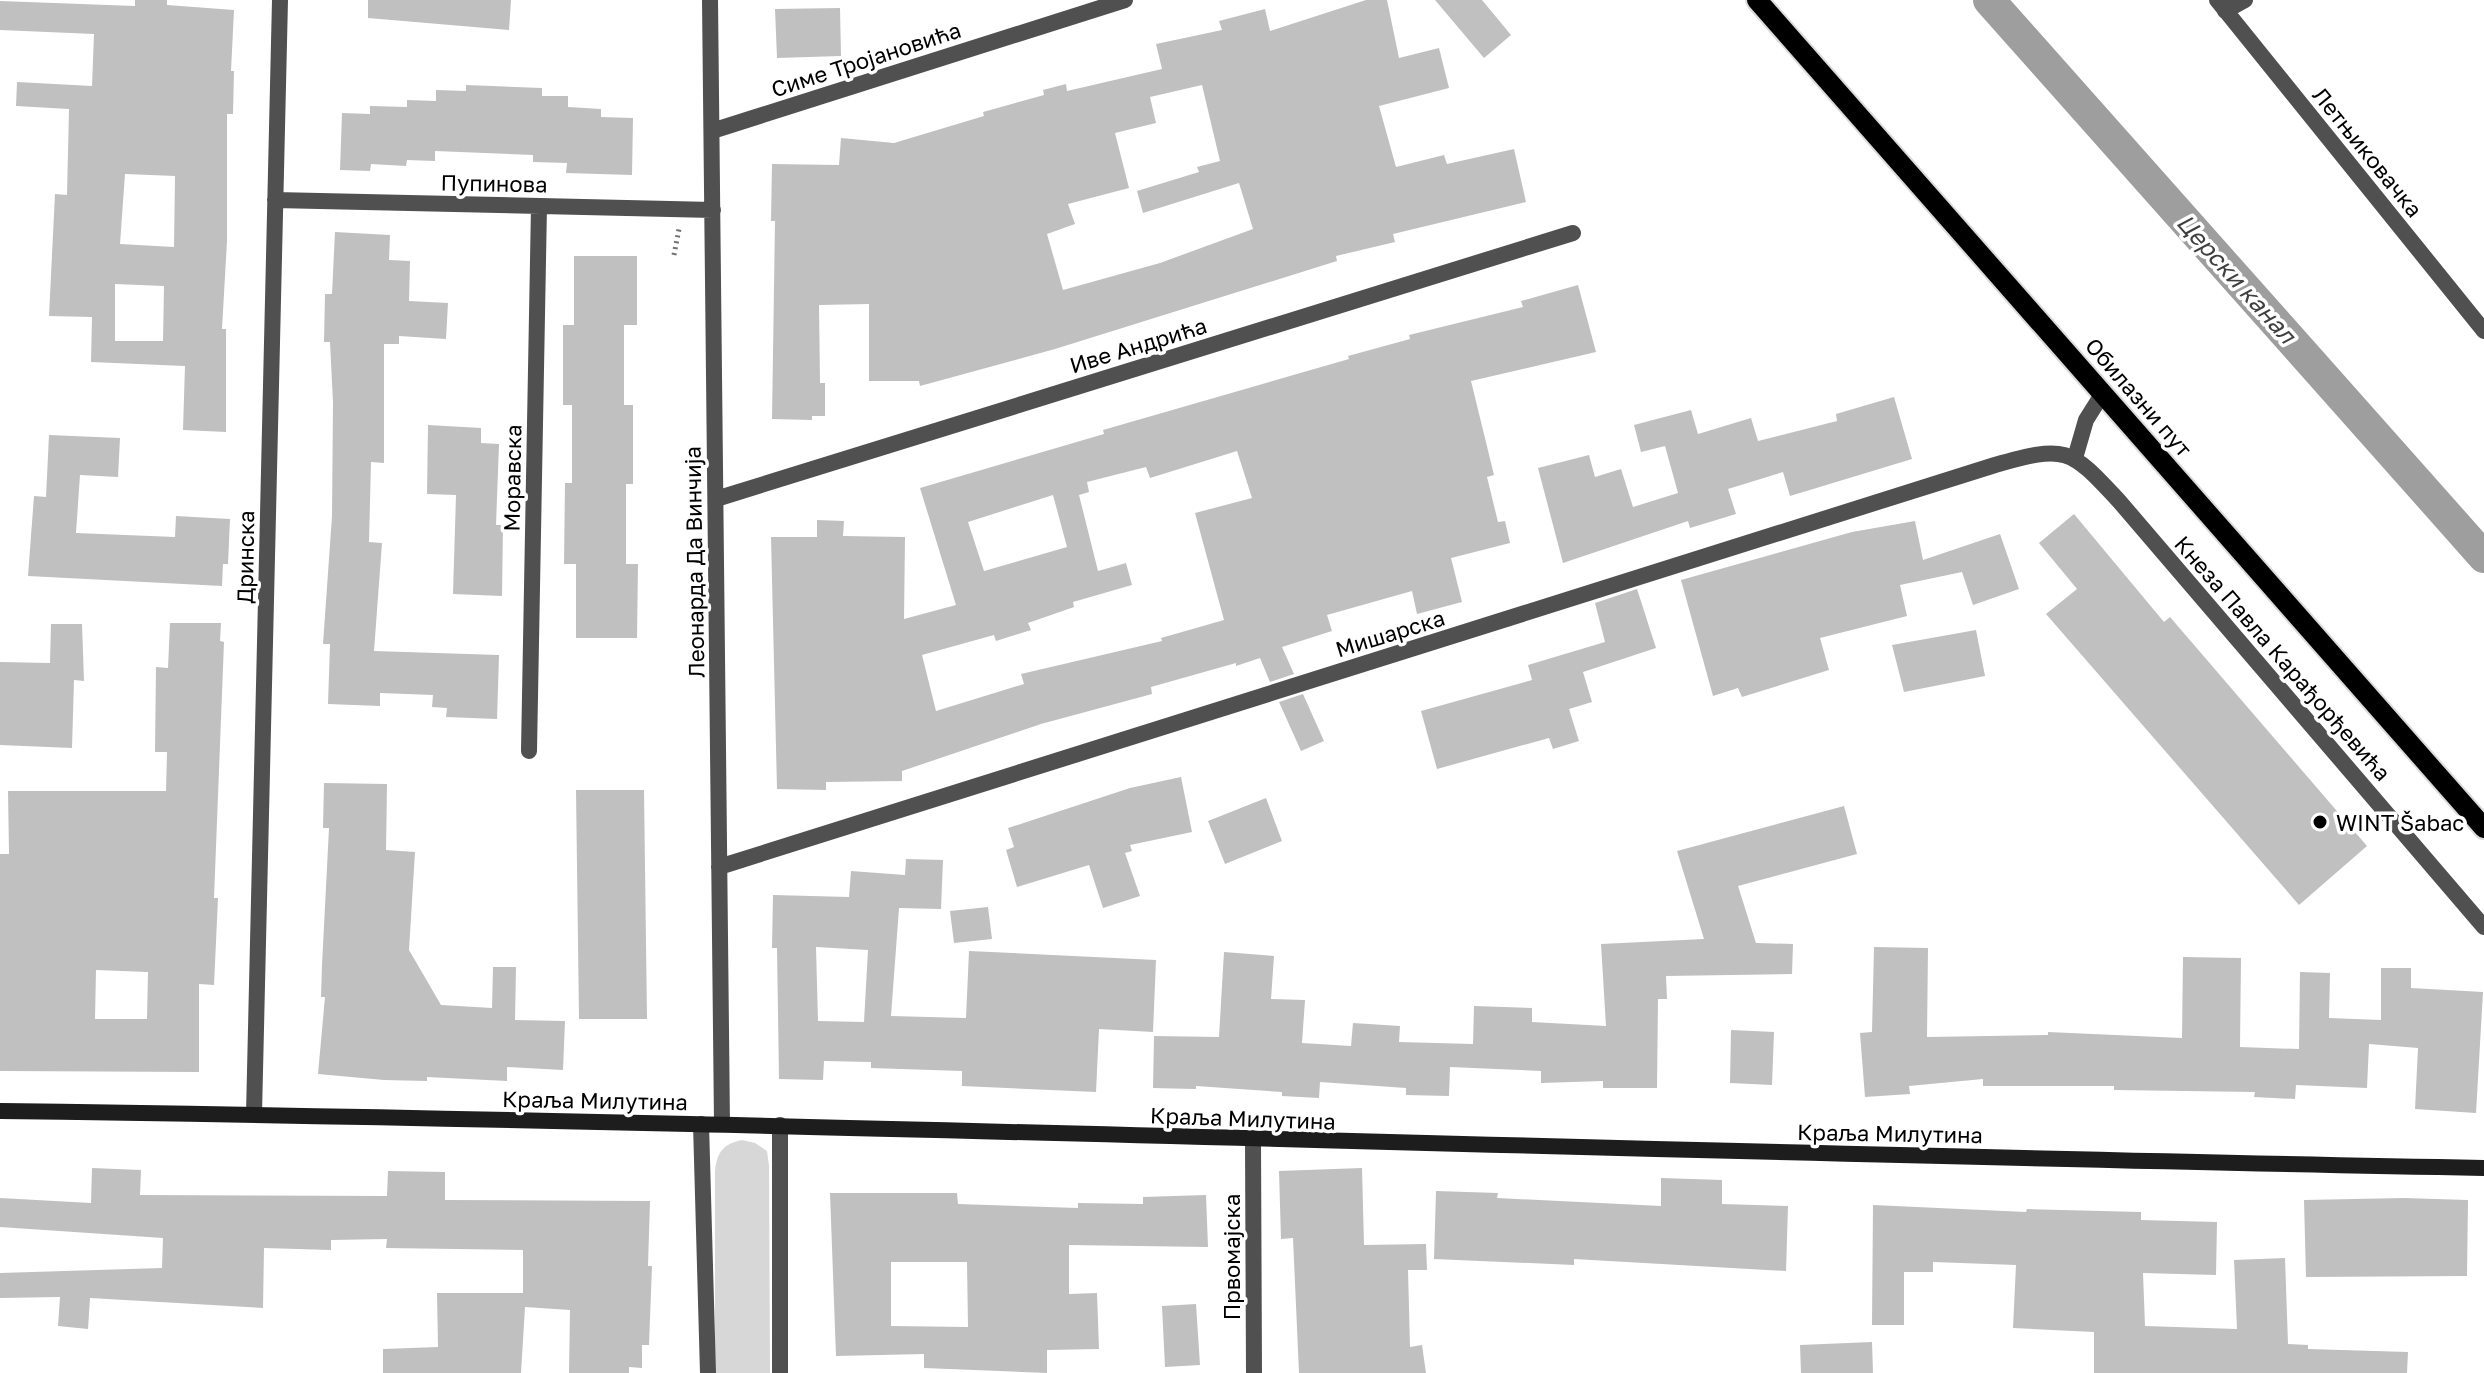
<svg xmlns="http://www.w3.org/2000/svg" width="2484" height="1373" viewBox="0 0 2484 1373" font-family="'Golos Text',sans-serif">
<rect width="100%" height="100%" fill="#fff"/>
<path fill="#d7d7d7" d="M742 1140 755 1143 767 1151 769 1166 770 1373H715V1171C717 1152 723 1144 742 1140Z"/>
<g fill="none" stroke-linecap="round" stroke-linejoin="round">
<path stroke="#9e9e9e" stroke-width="32" d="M1989 0 2484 557"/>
</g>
<path fill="#c0c0c0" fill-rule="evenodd" d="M135 0H167V5L234 10 231 71H234L233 114H227V241L222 329H226V432L183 430 185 366 91 362 92 317 49 316 55 194 67 195 69 109 16 106 17 82 92 86 94 34 0 30V1L135 6ZM125 174 175 176 174 247 120 244ZM115 284 164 286 163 341H115Z
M368 0H511L509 30 368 18Z
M1366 0H1387L1399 58 1439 48 1449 88 1379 106 1396 167 1444 155 1447 164 1514 149 1526 202 1393 234 1395 242 1336 256 1337 261 1055 349 920 386 919 381H869V304L819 305 820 383H825V416H812V420L772 419 775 221H771L772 164 839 165 841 138 894 143 984 116 983 112 1044 95 1043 90 1066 84 1067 91 1162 69 1156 44 1222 30 1219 21 1265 9 1270 31ZM1202 85 1220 161 1197 167 1199 172 1137 191 1143 213 1239 183 1253 229 1160 263 1063 290 1047 234 1075 224 1068 204 1129 188 1115 133 1156 123 1150 97Z
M1435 0H1482L1511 35 1484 58Z
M840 8 841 56 777 58 775 9Z
M466 85 542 88V96H568V107L601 109V117L633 118 632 175 566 173 567 163 533 162V155L435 151V161L407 160 406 166 371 164 370 171 340 170 342 113 370 114V106L407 107V100L436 101V90L466 91Z
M335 232 390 235 389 260 410 261 409 301 448 303 446 339 399 336V344H384V463L371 462 369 542 382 543 374 651 499 655 497 719 446 717 447 708 432 707 433 695 380 693V706L328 704 330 644H323L332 516 333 403 330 342H324L325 294H332Z
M574 256H637V325H624V405H633V484H626V564H638L637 638H576V564H564L565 483H572V405H563V325H574Z
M1578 285 1596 352 1471 381 1494 475 1487 477 1498 522 1505 521 1510 543 1451 558 1462 602 1417 614 1412 591 1327 615 1332 631 1282 647 1294 674 1270 682 1260 658 1236 666V663L1151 687 1152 694 1041 724 902 771V781L826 782V790L777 789 771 537H817V520L844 521 843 536 905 537 904 619 956 605 920 488 1104 434 1103 430 1349 359 1348 356 1410 339 1409 335 1523 307 1521 301ZM1237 451 1252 498 1195 513 1224 620 1161 638 1162 641 1021 674 1024 684 936 711 922 655 994 635 996 641 1031 630 1028 623 1074 607 1073 602 1132 585 1126 563 1098 571 1079 495 1089 492 1087 482 1146 467 1150 478ZM1053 495 1067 547 984 571 968 522Z
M1894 397 1912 459 1790 496 1783 472 1728 489 1736 514 1690 528 1688 521 1563 563 1538 468 1589 455 1595 477 1621 469 1633 507 1678 493 1665 446 1641 452 1634 425 1691 410 1698 434 1751 418 1758 441 1837 421 1836 414Z
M428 425 481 428V443L499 444 496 525H503L502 596 453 594 456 495 427 494Z
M49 435 120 438 118 477 80 475 76 533 175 537 176 516 230 519 228 564H223L222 586 28 576 34 496 46 497Z
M2074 514 2164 622 2170 617 2367 846 2299 905 2046 614 2077 589 2039 543Z
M1915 521 1923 560 2000 534 2019 589 1973 605 1962 572 1900 585 1907 616 1820 638 1829 670 1742 697 1738 688 1713 696 1681 580 1852 532Z
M1637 589 1656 648 1583 672 1592 702 1569 709 1579 741 1553 749 1549 738 1437 769 1421 711 1532 680 1528 665 1605 642 1595 603Z
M170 623H221L220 641 224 642 214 898H218L214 985 199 984V1072L0 1071V854H9L8 791H166L167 752H155L156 667 168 668ZM96 970 148 972 147 1019H95Z
M51 624H82L84 681 74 680 72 748 0 745V662L50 663Z
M1976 630 1985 676 1904 692 1892 645Z
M1303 694 1324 741 1301 751 1279 702Z
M1181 777 1192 832 1130 845 1132 851 1125 853 1140 896 1103 908 1089 865 1017 887 1006 850 1014 847 1008 828 1130 788Z
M324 783 387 784 386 850 415 852 409 950 441 1005 492 1008 493 967H516L515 1020 565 1021 563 1070 507 1067V1081L427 1077V1081L384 1080 318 1074 325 997H321L322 965 329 828H323Z
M576 790H644L647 1019H579Z
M1266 798 1282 841 1225 864 1208 821Z
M1844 806 1857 854 1738 886 1756 943 1793 944 1792 974 1666 976 1667 999H1658L1657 1088H1603V1081L1541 1083V1071L1450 1067 1449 1096 1406 1095V1088L1320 1082 1319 1098 1282 1096V1092L1196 1086V1089L1153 1088 1154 1036 1219 1037 1224 952 1274 956 1271 999 1305 1000 1302 1043 1351 1046 1353 1023 1400 1026 1399 1042 1473 1044 1474 1006 1532 1008V1022L1606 1026 1601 944 1704 939 1677 851Z
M906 859 943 860 941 909 899 908 891 1016 966 1018 969 951 1156 960 1153 1032 1099 1029 1096 1092 962 1086V1071L871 1068V1062L824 1061 823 1080 779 1079 777 948H772L773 895 849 897 851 871 905 875ZM816 947 868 950 864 1022 818 1021Z
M988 907 992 939 954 943 950 911Z
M1874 947 1928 948 1927 1037 2048 1035V1032L2182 1038 2183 957 2241 958 2240 1047 2299 1049 2300 972 2330 973 2329 1018 2381 1020V968H2411V988L2483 992 2476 1113 2415 1109 2418 1048 2369 1044 2367 1088 2296 1085 2295 1099 2254 1097 2255 1092 2114 1090V1086H1983V1079L1909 1086 1910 1094 1865 1097 1860 1033 1872 1032Z
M1731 1030 1774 1032 1772 1085 1730 1083Z
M92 1168 141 1170 140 1195 387 1196 388 1171 445 1172V1200L650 1201 648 1266H652L649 1345H642V1368L629 1367V1373H569L570 1310 525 1307 521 1373H383V1349L438 1347 437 1293H523V1250L386 1248 387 1239 331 1240V1250L264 1248 263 1308 90 1298 88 1329 58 1326 60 1297 0 1298V1273L162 1268 163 1238 0 1227V1198L91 1203Z
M1362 1168 1364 1245 1426 1244 1427 1270H1408L1410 1347 1422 1345 1426 1373H1299L1293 1238 1281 1239 1279 1171Z
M1661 1178 1722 1180V1204L1788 1206 1786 1271 1574 1259V1265L1434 1259 1436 1191 1498 1193 1497 1198 1661 1206Z
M830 1193H957L958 1204 1078 1208V1203L1143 1204V1197L1206 1195 1208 1247 1069 1245V1294L1097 1293 1099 1349 1047 1350V1373L924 1368V1354L836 1356ZM891 1262H967L968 1327 891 1326Z
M2404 1198 2468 1200 2467 1276 2306 1277 2304 1200Z
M1873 1205 2026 1212 2027 1209 2141 1212V1220L2217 1222 2216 1275 2143 1273 2145 1326 2237 1329 2234 1260 2285 1258 2288 1344 2308 1345V1349L2408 1352 2407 1373H2094V1332L2013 1328 2016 1265 1933 1262V1272H1904V1325H1872Z
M1196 1304 1200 1365 1165 1367 1162 1306Z
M1872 1342 1873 1373H1801L1800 1345Z"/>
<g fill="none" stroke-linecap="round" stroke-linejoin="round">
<g stroke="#dbdbdb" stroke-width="24">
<path id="primary" d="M1757 0 2484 828"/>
</g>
<path stroke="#727272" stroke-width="5" stroke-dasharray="2 4" stroke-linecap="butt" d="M674 255 679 229"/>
<path stroke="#505050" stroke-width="16" d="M710 0 722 1124
M2217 0 2484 331
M2225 11 2245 0
M712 131 1125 0
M275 200 713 210
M2075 458 2086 420 2103 393
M716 499 1573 233
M529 751 539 206
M719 867 1995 465C2066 445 2069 447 2119 501L2484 927
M254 1114 280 0
M701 1124 708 1373
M780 1125V1373
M1253 1141 1254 1373"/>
<path stroke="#1d1d1d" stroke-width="16" d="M0 1111C828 1122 1656 1153 2484 1168"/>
<use href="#primary" stroke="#000" stroke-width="20"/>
</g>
<circle fill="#000" stroke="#fff" stroke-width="3" cx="2320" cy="822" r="8"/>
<g text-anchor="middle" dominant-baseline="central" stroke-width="7" stroke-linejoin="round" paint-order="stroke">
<g font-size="22" fill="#000" stroke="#fff">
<text transform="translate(866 59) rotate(-18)">Симе Тројановића</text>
<text transform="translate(2368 152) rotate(51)">Летњиковачка</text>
<text transform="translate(494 183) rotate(1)">Пупинова</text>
<text transform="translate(1138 345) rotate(-17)">Иве Андрића</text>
<text transform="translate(2139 397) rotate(49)">Обилазни пут</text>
<text transform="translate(512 478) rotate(-89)">Моравска</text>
<text transform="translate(245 557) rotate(-89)">Дринска</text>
<text transform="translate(694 562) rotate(-91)">Леонарда Да Винчија</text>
<text transform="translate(1390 633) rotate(-17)">Мишарска</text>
<text transform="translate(2283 658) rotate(49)">Кнеза Павла Карађорђевића</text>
<text transform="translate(595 1100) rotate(1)">Краља Милутина</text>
<text transform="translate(1243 1118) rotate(2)">Краља Милутина</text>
<text transform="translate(1890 1133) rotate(1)">Краља Милутина</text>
<text transform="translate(1231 1257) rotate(-90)">Првомајска</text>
</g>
<g font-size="22" fill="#000" stroke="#fff" text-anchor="start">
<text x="2336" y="822">WINT Šabac</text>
</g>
<g font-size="24" font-style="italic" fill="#3f3f3f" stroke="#fff">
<text transform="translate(2237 278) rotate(48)">Церски канал</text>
</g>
</g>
</svg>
